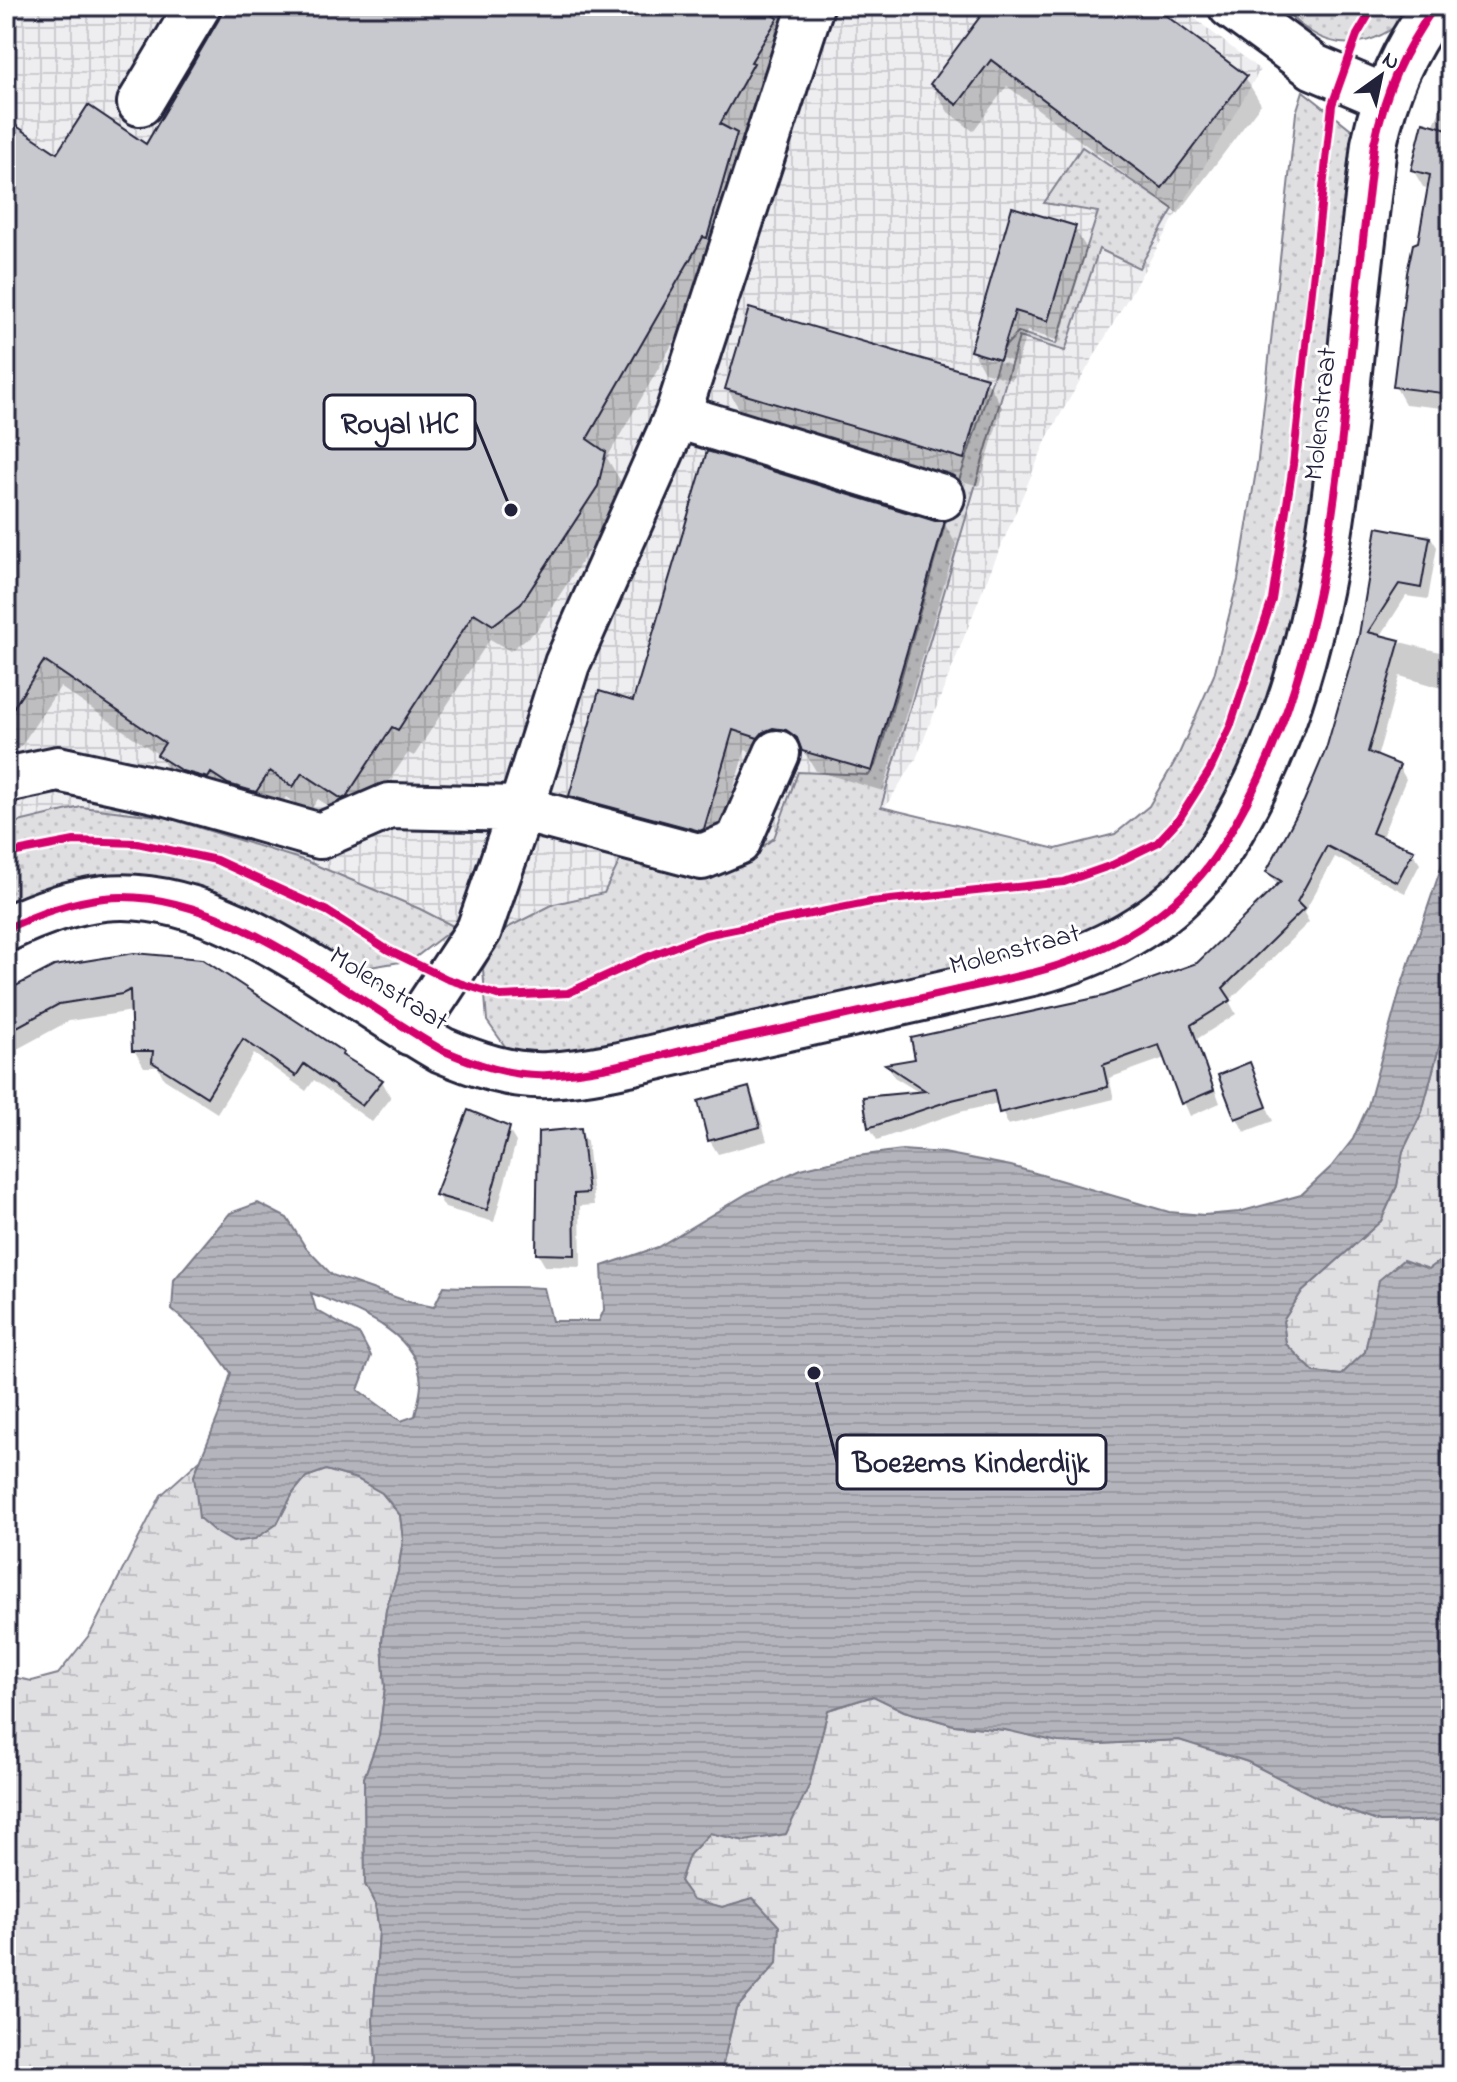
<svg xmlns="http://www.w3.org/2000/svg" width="1457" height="2082" viewBox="0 0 1457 2082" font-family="'Indie Flower',sans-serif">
<defs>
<pattern id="industrial-grid" width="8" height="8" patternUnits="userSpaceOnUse" patternTransform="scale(2)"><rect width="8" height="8" fill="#eeeef1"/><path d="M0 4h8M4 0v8" fill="none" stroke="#ccccd0"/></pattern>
<pattern id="grass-dots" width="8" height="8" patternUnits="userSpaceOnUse" patternTransform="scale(2)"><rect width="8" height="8" fill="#dfdfe2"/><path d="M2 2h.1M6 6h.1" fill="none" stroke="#bfbfc3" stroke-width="1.8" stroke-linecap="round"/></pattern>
<pattern id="wetland-marsh" width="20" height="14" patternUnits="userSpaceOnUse" patternTransform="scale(2)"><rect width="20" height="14" fill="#dfdfe2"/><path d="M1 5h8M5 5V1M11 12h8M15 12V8" fill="none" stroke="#bfbfc3"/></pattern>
<pattern id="water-rules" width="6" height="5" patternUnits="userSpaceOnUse" patternTransform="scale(2)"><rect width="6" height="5" fill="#b4b4bc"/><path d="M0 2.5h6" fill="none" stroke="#9a9aa2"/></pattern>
</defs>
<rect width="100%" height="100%" fill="#fff"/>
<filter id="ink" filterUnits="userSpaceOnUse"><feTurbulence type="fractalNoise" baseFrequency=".0125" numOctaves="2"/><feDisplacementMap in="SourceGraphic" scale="16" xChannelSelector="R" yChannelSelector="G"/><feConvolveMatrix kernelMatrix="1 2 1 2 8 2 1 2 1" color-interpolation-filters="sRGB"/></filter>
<g filter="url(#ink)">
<path fill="url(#industrial-grid)" d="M6 6H1179L1260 70 1048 436 985 584 916 759 816 914 556 965 51 862 6 893Z"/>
<path fill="url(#grass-dots)" stroke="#80808e" stroke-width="2" d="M1286 6H1414C1391 39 1348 56 1311 32 1298 24 1292 20 1286 6Z
M1303 91 1356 133 1350 160 1310 506 1305 623 1200 869 1106 933 886 984 749 1018 660 1046 512 1056 487 1021 483 969 505 929 554 904 604 893 628 844 746 860 774 838 798 772 869 775 877 762 947 517 1002 350 1018 332 1056 344 1098 212 1044 203 1082 147 1173 209 1139 268 1099 249 1065 351 1019 337 881 807 1056 849 1115 834 1149 806 1178 756 1214 675 1238 580 1258 459 1296 113Z
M81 807 165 817 306 861 420 909 455 927 412 960 340 972 230 908 6 914V825Z"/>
<path fill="url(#wetland-marsh)" stroke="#80808e" stroke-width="2" d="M1451 1002V1129H1440L1451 1157V1253L1429 1269 1380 1280 1365 1352 1341 1375 1314 1372 1286 1344 1283 1321 1301 1293 1381 1221 1397 1186 1403 1151 1422 1112Z
M200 1460 194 1476 277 1524 293 1493 306 1477 326 1470 357 1479 382 1493 400 1515 403 1540 398 1572 386 1610 382 1642 385 1687 379 1736 364 1778 365 1884 375 1904 379 1931 373 2020 376 2059 374 2076H6V1676L32 1681 58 1674 90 1634 161 1495Z
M874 1696 904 1711 954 1725 1005 1730 1098 1744 1179 1740 1216 1750 1248 1762 1334 1806 1380 1822 1451 1820V2076H720L736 2009 777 1963 753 1899 722 1907 693 1900 680 1881 689 1855 710 1833 745 1841 809 1786 828 1710Z"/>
<path fill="url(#water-rules)" stroke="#7a7a88" stroke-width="2" fill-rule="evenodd" d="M1451 838V1002L1422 1112 1403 1151 1397 1186 1381 1221 1301 1293 1283 1321 1286 1344 1314 1372 1341 1375 1365 1352 1379 1280 1403 1260 1429 1269 1451 1253V1820L1380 1822 1334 1806 1248 1762 1179 1740 1098 1744 1058 1742 1005 1730 954 1725 904 1711 873 1696 828 1710 809 1786 786 1834 745 1841 710 1833 689 1855 680 1881 693 1899 722 1907 753 1898 779 1926 777 1963 736 2009 720 2076H374L376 2059 373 2020 379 1931 375 1904 365 1884 364 1778 379 1736 385 1687 382 1642 386 1610 398 1572 403 1540 400 1515 382 1493 357 1479 326 1470 306 1477 293 1493 277 1524 255 1539 233 1542 214 1531 199 1518 194 1476 219 1414 231 1373 206 1339 172 1310 174 1280 230 1213 258 1203 287 1218 306 1248 332 1275 409 1302 434 1307 444 1286C478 1289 511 1285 544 1288L552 1321H599L604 1310 602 1266 658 1247 748 1193 801 1169 850 1157 902 1150 944 1153 1011 1166 1169 1212 1204 1215 1239 1212 1301 1195 1331 1167 1353 1139 1368 1106 1400 990ZM311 1293C353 1310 419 1330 421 1384 421 1394 417 1406 415 1416L401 1421 358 1390 371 1356 360 1335 316 1310Z"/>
<path fill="#0003" fill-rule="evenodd" d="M6 6H13L6 17Z
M228 6H792L780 25 793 47 740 142 752 162 719 263 607 458 621 482 613 514 536 631 510 651 490 639 414 756 408 753 359 826 318 799 309 813 286 797 272 819 176 783 159 755 60 687 21 746 6 758V122L57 156 147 147Z
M991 6H1150L1245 77 1261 104 1178 214 1007 86 973 131 948 112 932 85Z
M6 86 12 96 6 106Z
M1451 87V409L1405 404 1395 386 1430 189 1423 187 1413 170Z
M1074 228 1087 249 1059 341 1027 331 1012 380 984 372 972 350ZM986 353 1011 361 1010 365 986 358Z
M986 379 1002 407 979 486 743 416 727 388Z
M934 523H944L956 544 883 791 816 771 807 756 800 750 786 749 770 758 745 750 715 850 583 817 571 796 634 703Z
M1405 534H1429L1437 547 1428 599 1406 596 1380 637 1440 652 1445 616 1451 617V691L1400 676 1377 758 1399 767 1406 779 1381 839 1412 852 1420 864 1405 893 1335 857 1304 913 1309 922 1229 1001 1236 1014 1197 1039 1220 1103 1190 1116 1165 1058 1109 1078 1114 1099 1008 1125 999 1103 960 1112 877 1140 870 1128 866 1099 920 1093 894 1077 888 1065 917 1060 1198 965 1278 886 1268 872 1306 802 1328 750 1361 636Z
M134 955 342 1054 345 1059 382 1081 391 1098 372 1122 314 1080 306 1091 254 1054 217 1113 164 1079 158 1067H144L134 1050 133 1011 69 1021 6 1055V994Z
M1249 1065 1273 1121 1244 1132 1237 1118Z
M6 1070 15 1086 6 1099Z
M748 1089 756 1103 767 1141 718 1154 710 1141 700 1102Z
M508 1129 516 1142 494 1222 445 1208 437 1195Z
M580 1130 587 1142 594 1205 580 1206 581 1267 545 1266 538 1254Z"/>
<path fill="#c8c8cf" stroke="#22223b" stroke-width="2" d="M224 6H759L778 18 751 62 754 63 720 124 737 133 707 238 703 237 587 439 606 452 598 486 521 604 493 625 474 613 398 730 392 727 346 797 342 799 302 773 293 787 270 771 256 792 228 784 211 773 208 778 182 771 157 755 165 743 44 661 6 719V119L57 153 88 105 146 144 219 19Z
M988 6H1153L1247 76 1162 188 991 60 957 105 930 84Z
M1423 122 1451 130V338H1448L1442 393 1393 387 1407 273 1413 244 1418 242 1430 175 1411 170Z
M1012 207 1076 226 1048 321 1015 311 1000 360 970 351Z
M749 308 987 378 964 459 725 389Z
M707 451 935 521H945L872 771 802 751 797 738 786 730 773 728 763 732 758 738 733 730 704 829 700 831 569 796 599 691 633 701Z
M1377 527 1430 537 1421 588 1399 584 1368 632 1400 640 1368 752 1400 765 1372 833 1414 850 1397 882 1327 846 1297 902 1304 909 1223 988 1231 1000 1191 1025 1214 1090 1181 1104 1159 1045 1103 1065 1108 1087 999 1113 994 1090 952 1100 868 1128 863 1097 926 1091 885 1064 915 1059 911 1038 1104 996 1197 963 1281 881 1266 872 1304 801 1326 749 1359 635Z
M134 953 202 959 301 1024 343 1052 342 1055 383 1080 362 1106 304 1064 296 1076 243 1039 207 1097 152 1062 153 1051H132L130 990 122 994 59 1004 6 1033V991L54 966Z
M1250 1062 1267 1107 1235 1119 1218 1075Z
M749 1087 760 1127 708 1141 698 1101Z
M468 1110 510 1127 487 1210 435 1195Z
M581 1128 588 1193 574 1194 575 1255 536 1254 538 1132Z"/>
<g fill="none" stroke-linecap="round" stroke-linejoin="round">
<g stroke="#22223b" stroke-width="50">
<path id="minor" d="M1231 6 1314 67 1385 97
M140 103 198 6
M677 416 942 497
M6 780 58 769 164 792 320 836 389 806 521 809 702 857 738 842 777 753
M6 929C37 914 70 902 104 898 223 886 343 994 442 1050 475 1064 511 1077 548 1075 600 1072 653 1057 704 1046 813 1023 923 998 1032 973 1097 956 1156 927 1201 875 1219 854 1233 828 1246 804 1322 663 1336 498 1352 342 1358 276 1367 210 1374 144 1386 89 1403 52 1435 6
M411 1033 479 930 521 809 567 664 677 416 811 6"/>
</g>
<use href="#minor" stroke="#fff" stroke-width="44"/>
<g stroke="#fff" stroke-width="13">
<path id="cycleway" d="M6 854 74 841 137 843 216 860 327 911 388 950 447 979 500 996 568 993 647 957 705 935 871 902 1064 882 1112 865 1157 843 1179 819 1210 770 1230 727 1272 600 1293 465 1332 105 1357 35 1374 6
M6 929C37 914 70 902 104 898 223 886 343 994 442 1050 475 1064 511 1077 548 1075 600 1072 653 1057 704 1046 813 1023 923 998 1032 973 1097 956 1156 927 1201 875 1219 854 1233 828 1246 804 1322 663 1336 498 1352 342 1358 276 1367 210 1374 144 1386 89 1403 52 1435 6"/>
</g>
<use href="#cycleway" stroke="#d6006c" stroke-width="8"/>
</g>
</g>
<g text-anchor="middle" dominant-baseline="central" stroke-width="6" stroke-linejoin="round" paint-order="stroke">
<g font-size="28" fill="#22223b" stroke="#fff">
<text transform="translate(1322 414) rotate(-84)">Molenstraat</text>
<text transform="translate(1015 951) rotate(-15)">Molenstraat</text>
<text transform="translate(388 990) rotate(32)">Molenstraat</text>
</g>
</g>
<path fill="none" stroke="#22223b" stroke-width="3" d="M511 510L475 422M814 1373L837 1462"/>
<g fill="#22223b" stroke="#fff" stroke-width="3">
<circle cx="511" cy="510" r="8"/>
<circle cx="814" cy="1373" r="8"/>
</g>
<g fill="#fff" stroke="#22223b" stroke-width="3">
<rect x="324" y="395" width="151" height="54" rx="8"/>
<rect x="837" y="1435" width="269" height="54" rx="8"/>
</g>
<g font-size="30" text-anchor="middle" font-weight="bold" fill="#22223b">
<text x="400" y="433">Royal IHC</text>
<text x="971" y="1472">Boezems Kinderdijk</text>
</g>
<rect width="1457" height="2082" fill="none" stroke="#fff" stroke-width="32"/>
<rect x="16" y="16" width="1425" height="2050" fill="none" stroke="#22223b" stroke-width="3" filter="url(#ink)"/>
<g transform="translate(1381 76) rotate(33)" stroke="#ffffff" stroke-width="6" paint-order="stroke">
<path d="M0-6L14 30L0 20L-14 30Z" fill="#22223b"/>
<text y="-12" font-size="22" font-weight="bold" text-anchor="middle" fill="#22223b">N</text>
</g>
</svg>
